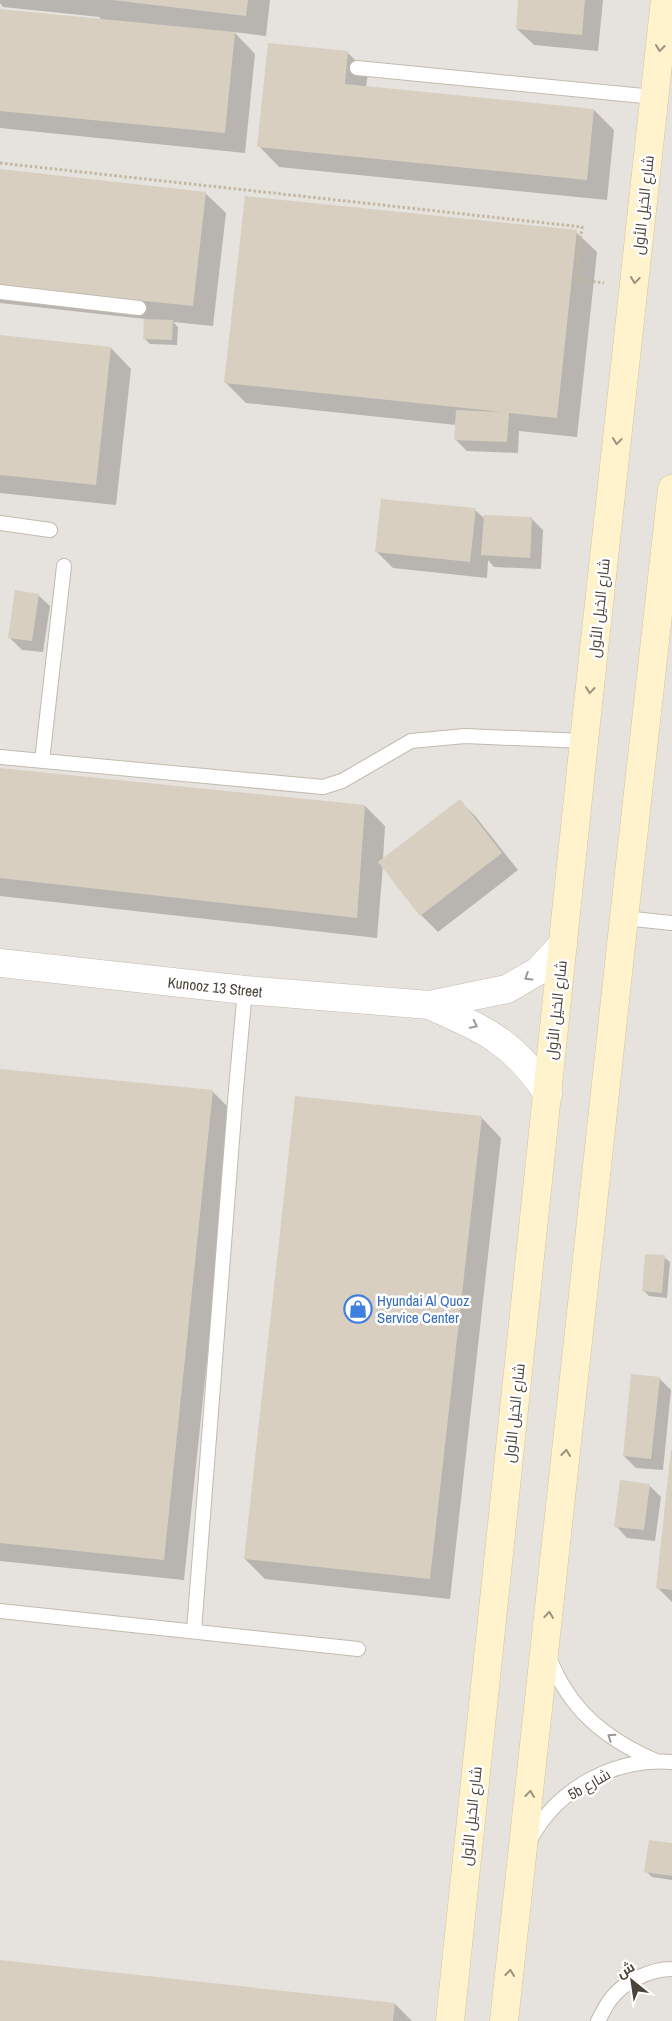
<svg xmlns="http://www.w3.org/2000/svg" width="672" height="2021" viewBox="0 0 672 2021" font-family="'Archivo Narrow',Cairo,sans-serif">
<rect width="100%" height="100%" fill="#f6f3ec"/>
<path fill="#e6e2dd" d="M0 0H672V2021H0Z"/>
<path fill="#0003" d="M0 0H270L266 36 234 32 255 54 245 153 0 128V10L100 20V17L3 7 0 3Z
M519 0H603L598 51 534 45 517 29Z
M347 52 368 73 366 87 594 110 614 130 607 200 279 167 259 146Z
M0 170 205 193 226 213 213 326 173 322 178 327 177 345 150 344 144 338 145 319 0 303Z
M576 232 597 252 577 437 519 431 518 453 467 451 455 439 456 425 246 403 226 383Z
M0 337 111 348 131 369 116 505 0 493Z
M475 510 485 519 531 518 543 530 541 569 494 567 488 560 487 578 393 568 377 552Z
M38 595 50 606 43 652 22 650 10 638Z
M0 770 365 806 385 826 383 860 460 801 476 817 518 870 438 932 421 915 383 865 377 938 0 896Z
M0 1070 212 1091 233 1112 184 1580 0 1561Z
M481 1117 501 1138 450 1599 265 1579 245 1559Z
M664 1257 670 1262 667 1298 649 1296 643 1290Z
M659 1378 671 1390 663 1470 636 1468 624 1456Z
M672 1449V1602L658 1588Z
M649 1485 661 1497 655 1541 627 1538 616 1526Z
M672 1844V1880L652 1877 646 1871Z
M0 1961 395 2004 412 2021H0Z"/>
<path fill="#d8cfc1" d="M112 0H248L246 16Z
M518 0H585L582 35 516 29Z
M0 9 235 32 225 133 0 111Z
M268 43 348 51 345 84 594 109 587 180 257 147Z
M0 169 206 192 193 306 0 286Z
M245 196 577 230 557 418 509 413 507 442 454 440 456 410 503 412 224 383Z
M144 319 173 320 172 340 143 339Z
M0 335 111 347 96 485 0 475Z
M381 499 476 508 470 562 375 552Z
M484 515 532 517 530 558 481 555Z
M15 590 39 594 32 641 8 638Z
M0 768 365 805 357 918 0 878Z
M460 799 502 853 420 916 378 862Z
M0 1069 213 1090 164 1560 0 1543Z
M295 1096 482 1116 430 1579 244 1559Z
M645 1254 665 1255 662 1293 642 1291Z
M631 1374 660 1377 651 1459 623 1456Z
M671 1450H672V1590L656 1588Z
M620 1480 650 1484 644 1530 614 1527Z
M649 1840 672 1843V1876L644 1872Z
M0 1960 395 2003 393 2021H0Z"/>
<g fill="none" stroke-linecap="round" stroke-linejoin="round">
<g stroke="#c2bbae" stroke-width="16">
<path id="service" d="M357 68 654 97
M0 292 139 308
M0 523 50 530
M0 757 323 787 342 781 411 741 465 736 584 741
M42 761 64 566
M624 918 672 923
M0 1611 358 1649
M194 1631 236 1089 245 990
M549 1657C569 1709 604 1738 654 1760
M530 1840C557 1789 614 1757 672 1762
M598 2021C602 2014 605 2007 610 2000 623 1982 650 1969 672 1969"/>
</g>
<g stroke="#c2bbae" stroke-width="29">
<path id="minor" d="M0 963 245 990 429 1005 507 989 538 971 563 944
M429 1005C485 1030 513 1041 548 1094"/>
</g>
<g stroke="#d6c79b" stroke-width="29">
<path id="secondary" d="M450 2021 584 741 665 0
M504 2021 624 918 672 489"/>
</g>
<path stroke="#c4b79f" stroke-width="3" stroke-dasharray="2.5 2.5" stroke-linecap="butt" d="M0 163 582 227 576 279 604 283"/>
<use href="#service" stroke="#fff" stroke-width="14"/>
<use href="#minor" stroke="#fff" stroke-width="28"/>
<use href="#secondary" stroke="#fff3cd" stroke-width="28"/>
</g>
<defs><path id="oneway-chevron" d="M-2-3.5L2.5 0L-2 3.5" fill="none" stroke-width="1.6" stroke-linecap="round" stroke-linejoin="round" transform="scale(1.25)"/></defs>
<g stroke="#9c937c">
<use href="#oneway-chevron" transform="translate(660 48) rotate(96)"/>
<use href="#oneway-chevron" transform="translate(635 280) rotate(96)"/>
<use href="#oneway-chevron" transform="translate(617 441) rotate(96)"/>
<use href="#oneway-chevron" transform="translate(590 690) rotate(96)"/>
<use href="#oneway-chevron" transform="translate(566 1453) rotate(-84)"/>
<use href="#oneway-chevron" transform="translate(549 1615) rotate(-84)"/>
<use href="#oneway-chevron" transform="translate(530 1794) rotate(-84)"/>
<use href="#oneway-chevron" transform="translate(510 1973) rotate(-84)"/>
</g>
<g stroke="#9c9892">
<use href="#oneway-chevron" transform="translate(528 977) rotate(148)"/>
<use href="#oneway-chevron" transform="translate(474 1025) rotate(26)"/>
<use href="#oneway-chevron" transform="translate(611 1737) rotate(-145)"/>
</g>
<defs>
<g id="shop-ring" transform="scale(1.4375)"><circle r="9.5" fill="#fff" stroke="#3f7fe0" stroke-width="1.5"/><path d="M-5-2.5h2.3a2.7 3.5 0 0 1 5.4 0H5L5.5 6h-11ZM-1.5-2.5h3a1.5 2.3 0 0 0-3 0Z" fill="#3f7fe0"/></g>
</defs>
<g fill-rule="evenodd">
<use href="#shop-ring" x="358" y="1309"/>
</g>
<g text-anchor="middle" dominant-baseline="central" stroke-width="5" stroke-linejoin="round" paint-order="stroke">
<g font-size="15" fill="#4b4439" stroke="#fff">
<text transform="translate(643 205) rotate(-84)">شارع الخيل الأول</text>
<text transform="translate(599 608) rotate(-84)">شارع الخيل الأول</text>
<text transform="translate(215 987) rotate(6)">Kunooz 13 Street</text>
<text transform="translate(556 1010) rotate(-84)">شارع الخيل الأول</text>
<text transform="translate(514 1413) rotate(-84)">شارع الخيل الأول</text>
<text transform="translate(589 1784) rotate(-30)">5b شارع</text>
<text transform="translate(471 1816) rotate(-84)">شارع الخيل الأول</text>
</g>
<g font-size="15" fill="#366cbe" stroke="#fff" text-anchor="start">
<text x="377" y="1300">Hyundai Al Quoz<tspan x="377" dy="17">Service Center</tspan></text>
</g>
</g>
<g transform="translate(632 1981) rotate(330)" stroke="#ffffff" stroke-width="4" paint-order="stroke">
<path d="M0-4L9 19L0 12L-9 19Z" fill="#4b4439"/>
<text y="-8" font-size="14" font-weight="bold" text-anchor="middle" fill="#4b4439">ش</text>
</g>
</svg>
